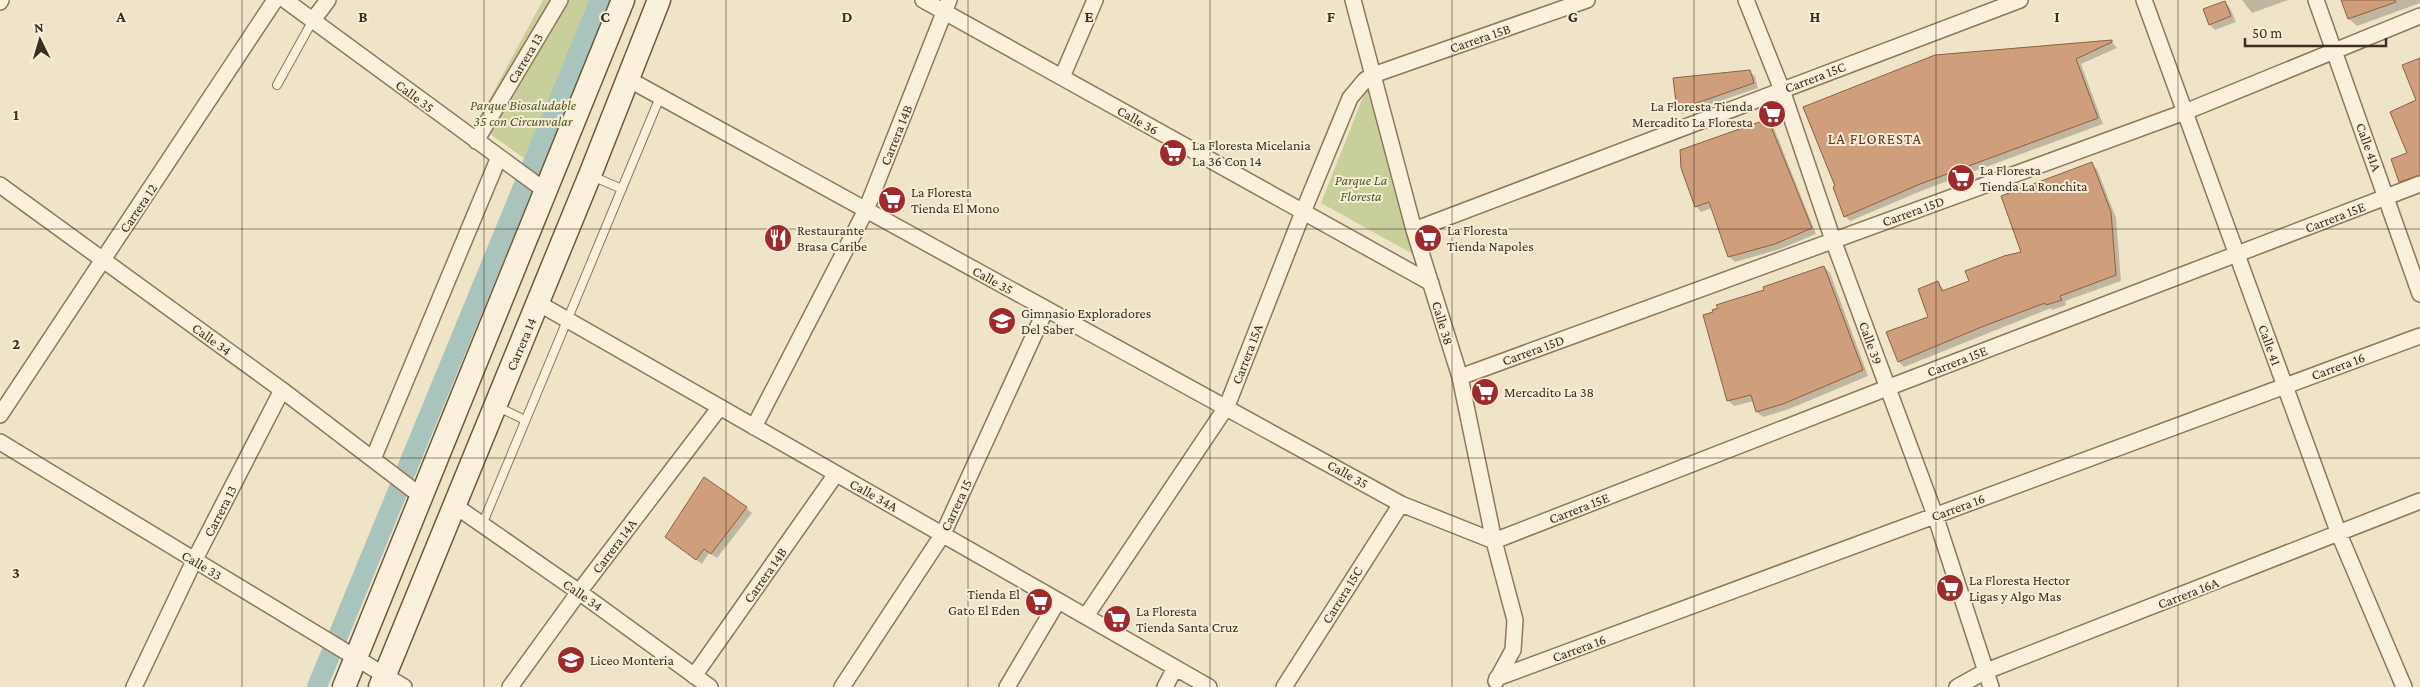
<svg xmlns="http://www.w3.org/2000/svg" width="2420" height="687" viewBox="0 0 2420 687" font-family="'Crimson Pro',serif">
<rect width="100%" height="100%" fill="#f0e4c8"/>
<path fill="#c9cf9b" d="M543 0H609L539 169 476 124Z
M1367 87 1413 254 1321 203Z"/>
<path fill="#0003" d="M2242 0H2288L2252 13Z
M2343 0H2420V3L2357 26 2349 19Z
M2225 2 2230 8 2236 22 2215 30 2210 25Z
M2111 41 2117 48 2081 64 2103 124 1926 189 1850 221 1845 216 1837 187 1804 108Z
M2420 60V182L2406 187 2400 181 2409 154 2418 101Z
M1750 72 1755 76 1758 88 1682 114 1678 109Z
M1767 121 1773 126 1816 234 1780 249 1735 262 1729 256 1712 208 1701 212 1696 206Z
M2091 164 2097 169 2116 218 2121 281 2065 301 2066 305 2052 310 2051 308 1904 367 1899 362 1888 332 1930 318 1938 283 1945 291 1970 282 2023 253Z
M1824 267 1830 273 1868 376 1789 409 1763 417 1757 412 1754 401 1734 406 1728 400 1765 291Z
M746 508 752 513 717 558 709 553 702 564 666 537Z"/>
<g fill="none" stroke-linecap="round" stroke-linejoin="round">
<path stroke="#a9c4bc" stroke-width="20" d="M317 687 600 0"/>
</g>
<path fill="#cf9f7d" stroke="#8d5f41" d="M2341 0H2395L2396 2 2348 19Z
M2225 1 2231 16 2209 25 2203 9Z
M2112 40V42L2076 59 2098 118 1920 184 1844 217 1833 187 1835 186 1803 107 1935 55Z
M2420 58V175L2399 182 2391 159 2407 153 2390 112 2416 100 2402 65Z
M1750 70 1754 83 1677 110 1673 78Z
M1768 119 1812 228 1775 244 1728 257 1709 202 1695 207 1681 168 1680 150Z
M2092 162 2111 212 2116 275 2060 296 2062 300 2046 305 2045 303 1984 326 1898 362 1886 332 1928 317 1918 289 1938 281 1942 291 1969 281 1965 271 2004 256 2021 252 2001 196Z
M1824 266 1863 370 1783 404 1756 412 1751 395 1727 401 1703 315 1713 312 1712 310 1718 308 1716 305 1764 290 1763 287Z
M704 477 747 507 711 554 704 549 696 560 665 537Z"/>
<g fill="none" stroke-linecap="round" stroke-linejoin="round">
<g stroke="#8d765c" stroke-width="10">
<path id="service" d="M277 85 313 20
M592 176 622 189
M496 406 525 420
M482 525 660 97"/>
</g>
<g stroke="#8d765c" stroke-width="18">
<path id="minor" d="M285 0 547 192
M923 0 1431 283
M1353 0 1414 230 1460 377 1494 541 1515 620 1513 650 1496 681
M1746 0 1782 90 1833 240 1935 515 1991 687
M2144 0 2339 534 2404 687
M2316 0 2420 294
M0 2 1 0
M313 20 328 0
M1062 77 1095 0
M628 79 1401 504 1494 541 1887 388 2420 184
M476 141 560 0
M0 185 282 390 421 496
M1414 230 2020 0
M538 303 1209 687
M1460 377 2185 112 2420 16
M0 415 275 0
M754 427 866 210 949 0
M0 442 404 687
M373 459 499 157
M454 505 579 592 710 687
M1086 616 1227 406 1303 212 1350 98 1365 80 1373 75 1587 0
M694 676 836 474
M1497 678 2420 336
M134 687 194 561 282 390
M510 687 579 592 720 407
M842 687 943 534 1046 309
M1007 687 1058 601
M1165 687 1175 668
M1284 687 1401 504
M1957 687 1984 672 2420 501"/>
</g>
<g stroke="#6f573f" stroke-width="25">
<path id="secondary" d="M344 687 623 0
M380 687 590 175 659 0"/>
</g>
<use href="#service" stroke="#faf1dc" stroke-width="8"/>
<use href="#minor" stroke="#faf1dc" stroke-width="15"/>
<use href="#secondary" stroke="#faf1dc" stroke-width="22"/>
</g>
<path fill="none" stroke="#3d2e20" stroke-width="1" stroke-opacity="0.55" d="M242 0V687M484 0V687M726 0V687M968 0V687M1210 0V687M1452 0V687M1694 0V687M1936 0V687M2178 0V687M0 229H2420M0 458H2420"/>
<defs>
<g id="supermarket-disc" transform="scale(1.4375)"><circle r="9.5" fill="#9e2a2b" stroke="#f7eed8"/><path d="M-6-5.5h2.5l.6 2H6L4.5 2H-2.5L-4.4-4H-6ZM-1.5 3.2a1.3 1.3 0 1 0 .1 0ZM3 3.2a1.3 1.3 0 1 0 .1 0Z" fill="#fff"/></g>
<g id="restaurant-disc" transform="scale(1.4375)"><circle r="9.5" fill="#9e2a2b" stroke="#f7eed8"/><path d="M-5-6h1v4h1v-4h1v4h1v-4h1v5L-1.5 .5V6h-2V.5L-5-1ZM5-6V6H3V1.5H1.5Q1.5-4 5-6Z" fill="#fff"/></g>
<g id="school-disc" transform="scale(1.4375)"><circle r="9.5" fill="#9e2a2b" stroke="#f7eed8"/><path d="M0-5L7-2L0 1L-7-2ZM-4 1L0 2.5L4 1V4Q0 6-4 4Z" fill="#fff"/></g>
</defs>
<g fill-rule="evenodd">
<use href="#supermarket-disc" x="1772" y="114"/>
<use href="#supermarket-disc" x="1173" y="153"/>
<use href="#supermarket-disc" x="1961" y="178"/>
<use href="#supermarket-disc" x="892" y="200"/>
<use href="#restaurant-disc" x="778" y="238"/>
<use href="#supermarket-disc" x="1428" y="238"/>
<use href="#school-disc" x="1002" y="321"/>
<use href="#supermarket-disc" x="1485" y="392"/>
<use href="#supermarket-disc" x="1950" y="588"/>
<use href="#supermarket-disc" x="1039" y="602"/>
<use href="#supermarket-disc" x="1117" y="619"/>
<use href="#school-disc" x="571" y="660"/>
</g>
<g text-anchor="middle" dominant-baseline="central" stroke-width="4" stroke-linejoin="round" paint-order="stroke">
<g font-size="14" fill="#3d2e20" stroke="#f7eed8">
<text transform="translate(1480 38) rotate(-19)">Carrera 15B</text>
<text transform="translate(525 58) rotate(-59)">Carrera 13</text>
<text transform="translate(1815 77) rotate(-21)">Carrera 15C</text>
<text transform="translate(415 96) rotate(37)">Calle 35</text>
<text transform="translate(1138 120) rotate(29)">Calle 36</text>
<text transform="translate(896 135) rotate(-68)">Carrera 14B</text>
<text transform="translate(2369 147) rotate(70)">Calle 41A</text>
<text transform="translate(138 208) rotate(-56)">Carrera 12</text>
<text transform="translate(1913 211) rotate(-20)">Carrera 15D</text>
<text transform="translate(2335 217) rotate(-21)">Carrera 15E</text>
<text transform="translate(993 280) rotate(29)">Calle 35</text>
<text transform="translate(1443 323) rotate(73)">Calle 38</text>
<text transform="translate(212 339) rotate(36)">Calle 34</text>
<text transform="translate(1871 343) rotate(70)">Calle 39</text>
<text transform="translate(521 344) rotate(-67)">Carrera 14</text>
<text transform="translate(2270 345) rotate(70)">Calle 41</text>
<text transform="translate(1533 350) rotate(-20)">Carrera 15D</text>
<text transform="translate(1247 354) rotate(-69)">Carrera 15A</text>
<text transform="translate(1957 361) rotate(-21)">Carrera 15E</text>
<text transform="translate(2338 366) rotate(-20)">Carrera 16</text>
<text transform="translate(1348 474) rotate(29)">Calle 35</text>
<text transform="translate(874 495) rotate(29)">Calle 34A</text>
<text transform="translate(956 505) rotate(-65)">Carrera 15</text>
<text transform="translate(1958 507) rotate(-20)">Carrera 16</text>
<text transform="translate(1579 508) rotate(-21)">Carrera 15E</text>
<text transform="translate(220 511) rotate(-63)">Carrera 13</text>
<text transform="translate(614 546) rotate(-53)">Carrera 14A</text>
<text transform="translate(202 565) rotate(31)">Calle 33</text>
<text transform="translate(765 575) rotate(-55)">Carrera 14B</text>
<text transform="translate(2188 593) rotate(-21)">Carrera 16A</text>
<text transform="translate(583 595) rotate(35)">Calle 34</text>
<text transform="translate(1342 595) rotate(-58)">Carrera 15C</text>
<text transform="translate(1579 648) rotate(-20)">Carrera 16</text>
</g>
<g font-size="14" font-style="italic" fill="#4d5a26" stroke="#f7eed8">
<text x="523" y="105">Parque Biosaludable<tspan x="523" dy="16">35 con Circunvalar</tspan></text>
<text x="1361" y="180">Parque La<tspan x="1361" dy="16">Floresta</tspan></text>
</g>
<g font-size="14" fill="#3d2e20" stroke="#f7eed8" text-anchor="start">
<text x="1753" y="106" text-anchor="end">La Floresta Tienda<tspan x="1753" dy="16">Mercadito La Floresta</tspan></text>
<text x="1192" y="145">La Floresta Micelania<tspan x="1192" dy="16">La 36 Con 14</tspan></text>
<text x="1980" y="170">La Floresta<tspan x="1980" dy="16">Tienda La Ronchita</tspan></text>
<text x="911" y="192">La Floresta<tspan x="911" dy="16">Tienda El Mono</tspan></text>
<text x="797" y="230">Restaurante<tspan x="797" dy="16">Brasa Caribe</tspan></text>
<text x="1447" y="230">La Floresta<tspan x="1447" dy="16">Tienda Napoles</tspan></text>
<text x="1021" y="313">Gimnasio Exploradores<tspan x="1021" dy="16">Del Saber</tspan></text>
<text x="1504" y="392">Mercadito La 38</text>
<text x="1969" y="580">La Floresta Hector<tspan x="1969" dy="16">Ligas y Algo Mas</tspan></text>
<text x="1020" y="594" text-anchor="end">Tienda El<tspan x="1020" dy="16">Gato El Eden</tspan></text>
<text x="1136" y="611">La Floresta<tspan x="1136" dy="16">Tienda Santa Cruz</tspan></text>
<text x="590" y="660">Liceo Monteria</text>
</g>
<g font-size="15" letter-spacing="1" fill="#6b2e1e" stroke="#f7eed8">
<text x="1875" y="139">LA FLORESTA</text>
</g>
</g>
<g font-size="16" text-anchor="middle" font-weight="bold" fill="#3d2e20" stroke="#f7eed8" stroke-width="4" stroke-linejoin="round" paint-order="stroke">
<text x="121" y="22">A</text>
<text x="363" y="22">B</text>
<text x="605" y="22">C</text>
<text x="847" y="22">D</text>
<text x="1089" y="22">E</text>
<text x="1331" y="22">F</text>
<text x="1573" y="22">G</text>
<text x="1815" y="22">H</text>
<text x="2057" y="22">I</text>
<text x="16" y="120">1</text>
<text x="16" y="349">2</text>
<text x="16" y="578">3</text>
</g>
<g transform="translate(40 40) rotate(355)" stroke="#f7eed8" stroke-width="4" paint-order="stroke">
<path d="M0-4L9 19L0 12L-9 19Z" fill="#3d2e20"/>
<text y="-8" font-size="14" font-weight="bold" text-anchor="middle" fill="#3d2e20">N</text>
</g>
<path d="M2245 38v8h141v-8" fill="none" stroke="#3d2e20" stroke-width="2.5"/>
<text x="2252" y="38" font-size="15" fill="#3d2e20" stroke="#f7eed8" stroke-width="4" paint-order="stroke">50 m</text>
</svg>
